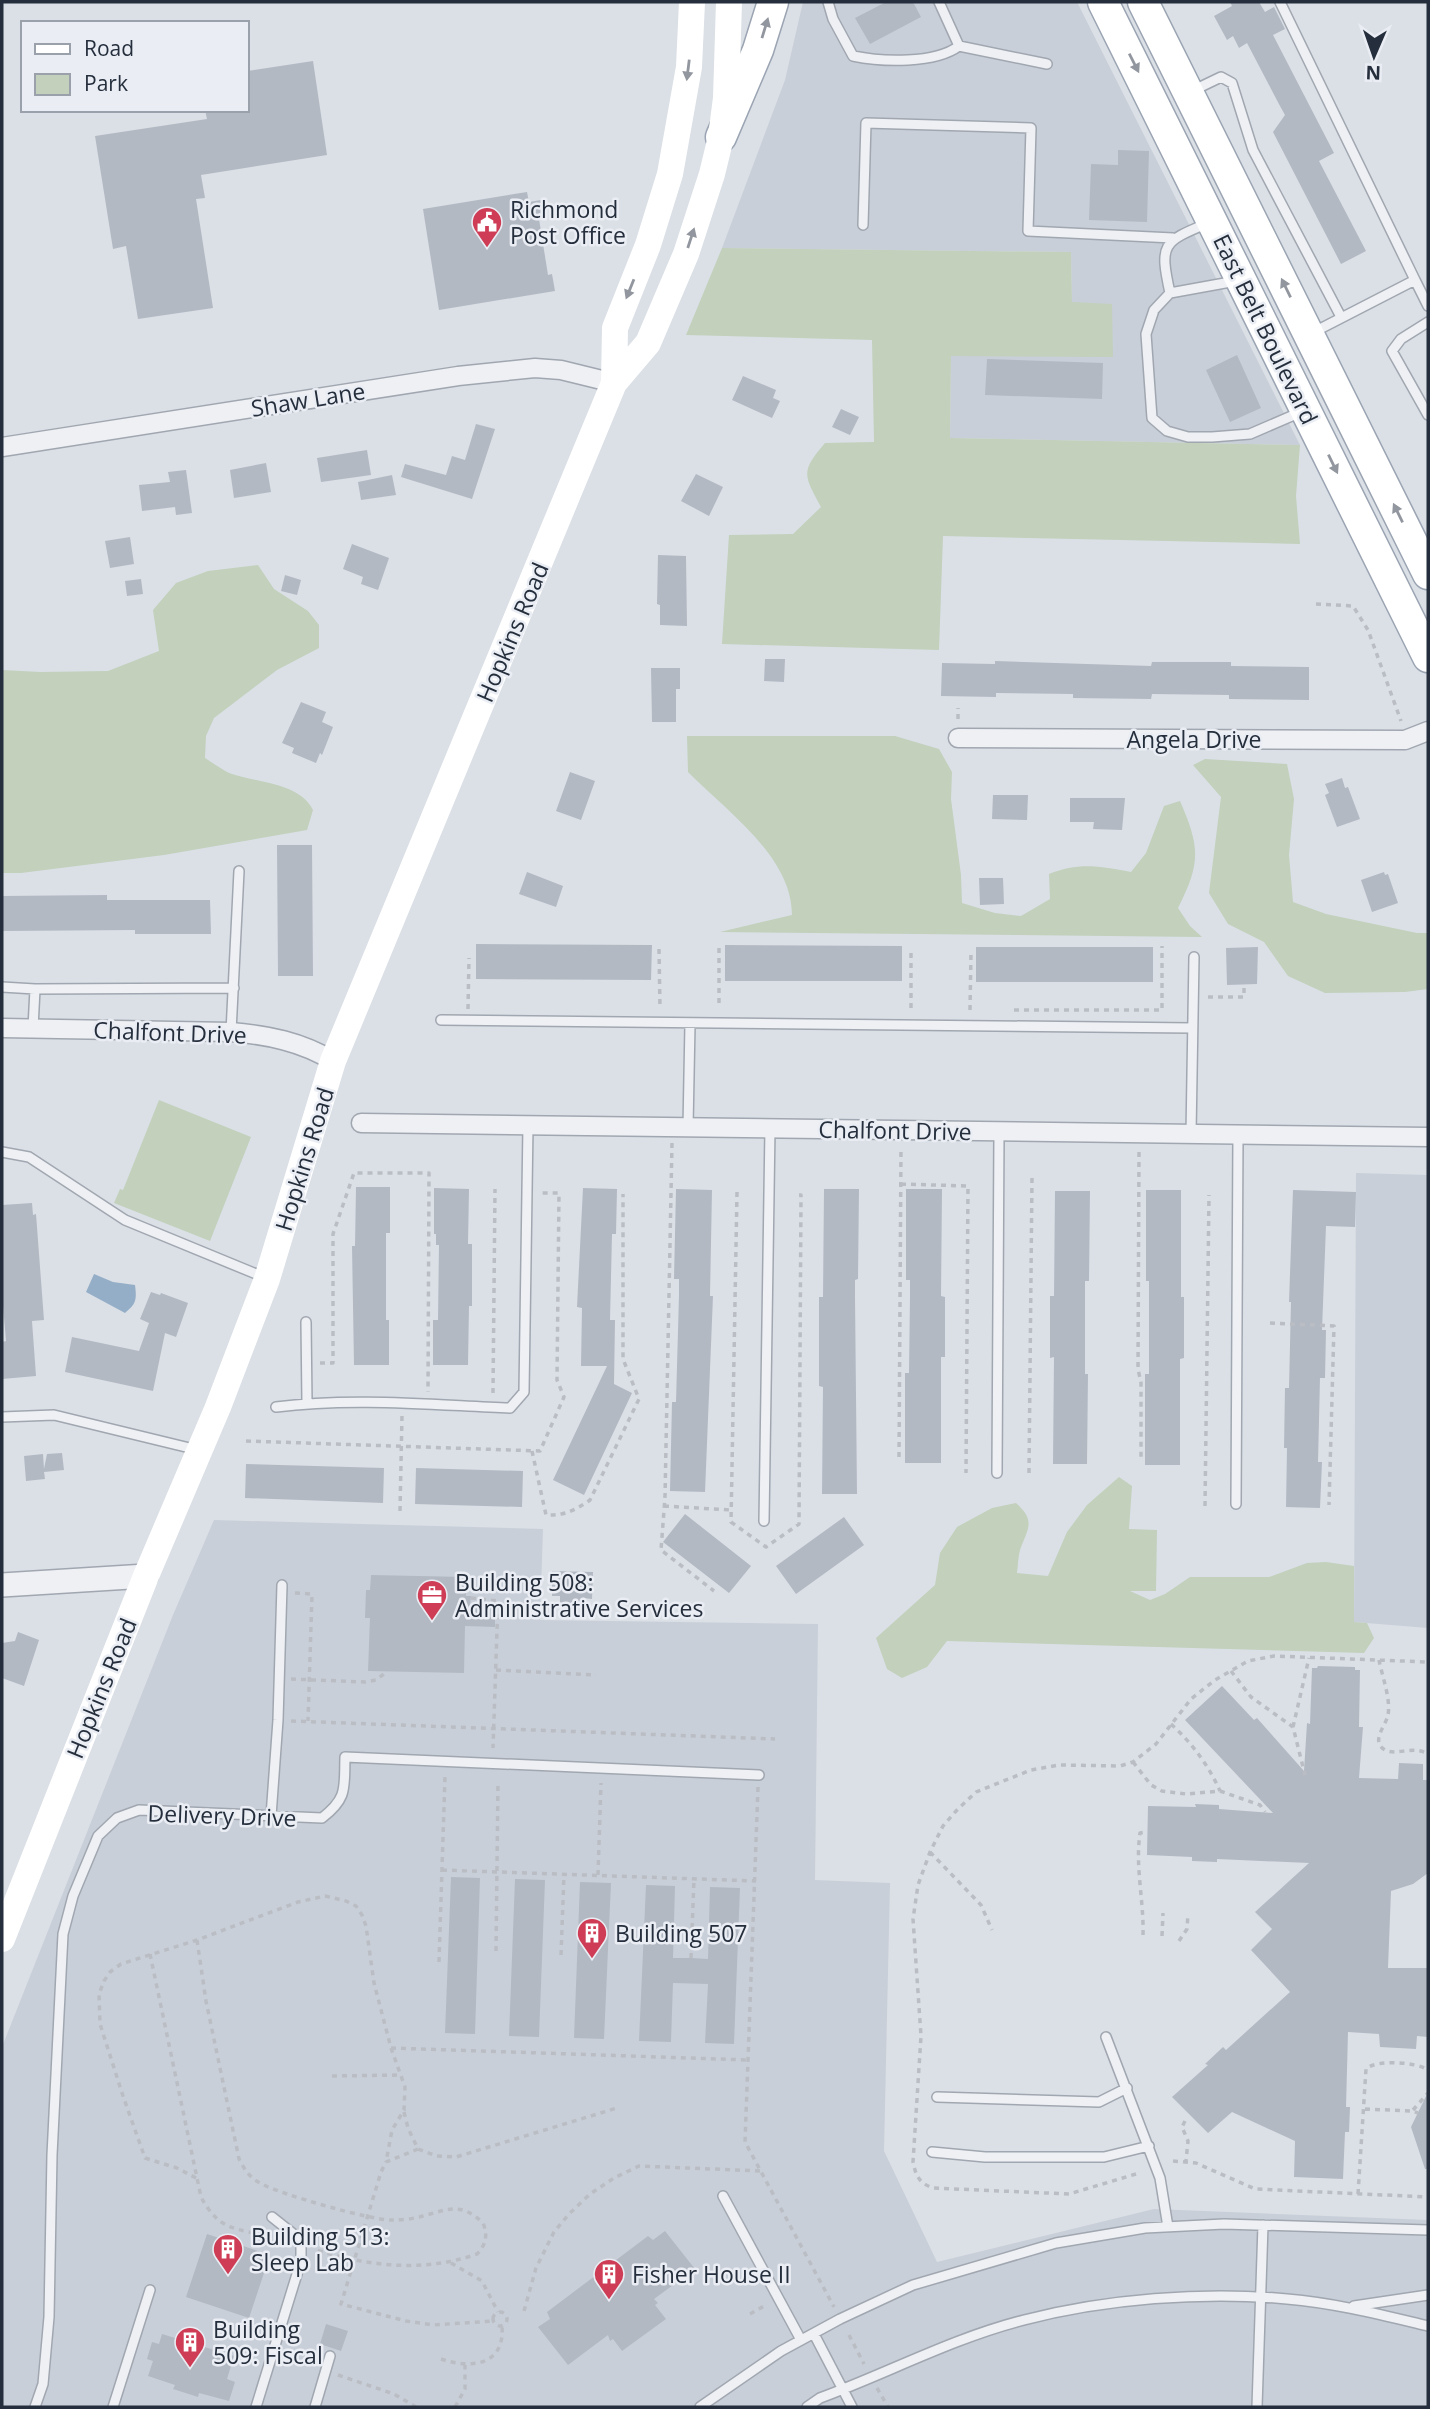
<svg xmlns="http://www.w3.org/2000/svg" width="1430" height="2409" viewBox="0 0 1430 2409" font-family="'Open Sans',sans-serif">
<rect width="100%" height="100%" fill="#dbe0e6"/>
<path fill="#c9cfd8" d="M803 2H1077L1300 445 950 438 951 356 1072 303 1071 252 722 248 785 80Z
M1356 1173 1428 1175V1628L1354 1622Z
M214 1520 543 1529 540 1620 818 1624 815 1880 890 1883 884 2151 937 2262 1154 2209 1428 2220V2407H2V2047L173 1615Z"/>
<path fill="#c2d0bc" d="M722 248 1071 252 1072 302 1112 304 1113 357 951 356 950 438 1300 445 1296 496 1300 544 943 536 939 650 722 644 729 535 793 534 821 507C804 475 800 472 825 443L874 442 872 340 686 335Z
M258 565 274 589 308 611 319 625V648L277 670 214 718 206 736 205 758C213 763 221 769 229 773 256 783 299 782 313 810L307 830 164 855 21 873H2V670L40 672 108 671 159 651 153 610 176 583 208 571Z
M687 736H895L939 749 952 772 951 799 961 875 962 903 995 913 1021 916 1050 899 1049 874C1079 862 1099 866 1131 872L1146 853 1164 806 1180 801C1200 847 1201 863 1178 908L1190 926 1202 937 720 932 792 915C792 856 726 811 688 772Z
M1205 759 1287 764 1294 799 1289 855 1293 902 1326 914 1417 933H1428V989L1405 992 1325 993 1288 976 1264 942 1228 924 1209 893 1221 797 1193 765Z
M159 1100 251 1137 210 1241 114 1203 120 1189 123 1190Z
M1119 1477 1132 1486 1129 1529 1157 1530 1156 1591H1130L1150 1600 1165 1594 1190 1577H1269L1307 1563 1326 1562 1354 1566V1622L1367 1623 1374 1638 1364 1653 947 1641 927 1667 902 1678 887 1669 876 1638 935 1585 940 1553 957 1527 992 1508 1016 1503C1036 1521 1028 1528 1020 1550 1018 1557 1018 1565 1017 1573L1048 1576 1067 1532 1087 1505Z"/>
<path fill="#95aec7" d="M94 1274 113 1282 135 1285C137 1300 136 1304 125 1313L86 1292Z"/>
<path fill="#b3b9c3" d="M886 2H913L921 17 870 44 855 18Z
M1230 2H1259L1265 12 1274 7 1285 29 1273 35 1334 153 1319 161 1366 251 1341 264 1273 132 1285 115 1280 106 1247 43 1239 48 1233 36 1227 40 1214 16 1232 6Z
M313 61 327 155 201 175 205 198 196 199 213 308 138 319 126 246 113 249 95 136 207 119 205 110H247V71Z
M1118 150 1149 151 1147 222 1089 220 1091 164 1118 165Z
M527 192 529 202 541 200 544 218 539 219 548 275 552 274 555 291 439 310 423 209Z
M1237 355 1261 408 1230 422 1206 370Z
M987 359 1103 363 1102 399 985 395Z
M743 376 776 390 773 398 780 401 772 418 732 400Z
M841 409 859 417 850 435 832 427Z
M476 424 495 429 472 499 401 477 405 464 446 475 452 456 465 460Z
M367 450 371 475 321 482 317 458Z
M266 463 271 492 234 498 230 470Z
M186 470 192 513 176 515 175 507 142 511 139 485 170 482 168 472Z
M696 474 723 487 709 516 681 501Z
M392 475 396 495 361 500 358 482Z
M130 537 134 564 110 568 105 541Z
M352 544 389 558 378 590 361 584 363 577 343 569Z
M658 555 686 556 687 626 660 625V605L657 604Z
M285 575 301 580 297 595 281 591Z
M141 579 143 594 127 596 125 581Z
M765 659H785L784 682 764 681Z
M995 661 1151 666 1152 662H1231V666L1309 667V700L1229 699V695L1152 694 1151 699 1073 698V694L996 693V697L941 696 942 663 995 664Z
M651 668H680V689H676V722H652Z
M301 702 326 712 322 722 333 727 322 755 320 753 316 763 292 753 294 748 282 743Z
M570 772 595 781 581 820 556 811Z
M1342 778 1345 788 1348 787 1360 819 1337 827 1325 795 1329 793 1325 784Z
M993 795H1028L1027 820 992 819Z
M1070 798H1125L1122 830 1093 829 1094 822H1070Z
M277 845H312L313 976H278Z
M527 872 563 886 556 907 519 894Z
M1384 872 1385 875 1388 874 1398 903 1372 912 1361 880Z
M979 878H1003L1004 904 980 905Z
M107 895V900H210L211 934H135V930L2 931V896Z
M476 944 652 945 651 980 476 979Z
M725 945 902 946V981H725Z
M976 947H1153V982H976Z
M1258 947 1257 984 1227 985 1226 948Z
M356 1187H390V1233H386V1320H389V1365H354L352 1246H355Z
M434 1188 469 1189 468 1244H472V1306H469L468 1365H433V1320H438L439 1245H436V1234H434Z
M583 1188 617 1189 616 1234H612L610 1320H615L614 1384 632 1393 584 1495 553 1480 607 1366H581L582 1308 577 1307Z
M676 1189 712 1190 710 1296H713L705 1492 670 1491 672 1402H676L679 1295V1279H674Z
M824 1189H859L858 1279 855 1280V1297L857 1494H822L823 1387 819 1386V1297H823Z
M906 1189H942L941 1296 945 1297V1357H941V1463H905V1373H909L910 1296V1280H906Z
M1146 1190H1181V1297H1184V1358L1180 1359V1465H1145V1374H1149V1281H1146Z
M1293 1190 1356 1192 1355 1227 1326 1226 1322 1330H1326L1325 1378H1320L1318 1462H1322L1320 1508 1286 1507 1287 1448H1284L1285 1388H1289L1291 1302H1289Z
M1055 1191H1090L1089 1281H1085V1374H1088L1087 1464H1053L1054 1357 1050 1358V1296H1054Z
M32 1203 33 1215 36 1214 44 1320 32 1321 36 1376 2 1379V1342L6 1341 2 1294V1205Z
M151 1292 160 1295 161 1293 188 1303 176 1337 165 1333 153 1391 65 1372 72 1337 139 1351 149 1323 140 1319Z
M62 1453 64 1470 44 1472 45 1479 26 1481 24 1456 43 1454 44 1469 47 1454Z
M246 1464 384 1468 383 1503 245 1498Z
M416 1468 523 1471 522 1507 415 1504Z
M685 1514 751 1566 729 1593 663 1542Z
M844 1517 864 1545 796 1594 776 1566Z
M552 1571 593 1572 592 1599 583 1598V1603H560V1596H552Z
M371 1575 466 1577V1596H471L470 1606H495V1627L465 1626 464 1673 368 1671 370 1618H365L366 1590H370Z
M18 1632 39 1640 24 1686 2 1678V1643L15 1641Z
M1318 1666 1355 1667V1670H1360L1359 1727H1363L1359 1778 1398 1779 1399 1763 1423 1764V1780H1428V1873L1413 1884 1391 1891 1388 1968H1428V2037L1417 2036 1416 2049 1380 2047 1379 2034 1348 2032 1346 2107H1350L1349 2132H1345L1343 2179 1294 2177 1295 2141 1232 2112 1208 2133 1172 2097 1208 2065 1205 2064 1223 2047 1226 2050 1290 1992 1251 1950 1272 1929 1255 1912 1309 1863 1217 1859V1862L1192 1861V1857L1147 1855 1148 1806 1196 1807 1195 1804 1219 1805V1809L1273 1813 1185 1720 1222 1686 1254 1720 1257 1718 1304 1771 1307 1723 1310 1724 1312 1668H1317Z
M451 1877 480 1878 475 2034 445 2033Z
M515 1879 545 1880 539 2037 509 2036Z
M580 1882 611 1883 604 2039 574 2038Z
M646 1885 675 1886 673 1958H691L708 1959 710 1887 740 1888 734 2044 705 2043 708 1984 673 1983 671 2042 639 2041Z
M1428 2092V2169H1425L1411 2127Z
M665 2231 695 2269 654 2299 658 2303 655 2305 666 2319 622 2351 613 2339 610 2341 608 2335 568 2365 538 2327 550 2319 547 2312 648 2236 653 2240Z
M207 2234 270 2255 249 2318 186 2297Z
M326 2324 348 2331 341 2351 320 2344Z
M162 2334 234 2356 227 2379 235 2382 229 2401 199 2393 198 2397 173 2389 175 2385 148 2376 153 2361 147 2359 152 2342 159 2344Z"/>
<g fill="none" stroke-linecap="round" stroke-linejoin="round">
<g stroke="#a1a7b0" stroke-width="12">
<path id="service" d="M828 2 833 19 853 56C882 62 935 64 959 46L939 2
M1280 2 1415 280 1312 333
M959 46 1047 64
M1194 90 1221 77 1232 83 1253 150 1341 317
M863 225 866 123 1031 128 1028 231 1173 238
M1415 280 1428 306
M1236 281 1170 293 1154 310 1146 334 1152 418 1167 431 1188 437H1212L1250 434 1301 412
M1170 293C1159 243 1163 242 1208 223
M1428 322 1401 339 1392 351 1428 415
M2 987 35 989 234 988
M441 1020 1192 1028
M33 1028 35 989
M231 1032 239 871
M688 1127 690 1024
M1191 1134 1194 957
M2 1152 29 1157 125 1220 266 1278
M306 1322 307 1403
M276 1407C353 1397 433 1405 510 1408L524 1392 528 1125
M2 1417 54 1415 198 1450
M997 1473 999 1133
M1236 1504 1238 1134
M764 1521 770 1128
M271 1816 278 1720 282 1585
M1106 2037 1160 2178 1168 2227
M937 2097 1099 2102 1127 2088
M932 2152 985 2157H1104L1149 2146
M723 2196 801 2340
M1354 2306 1428 2295
M814 2334 852 2407
M35 2407 43 2384 49 2317 52 2155 63 1934 73 1896 98 1836 117 1818 139 1810 322 1818C348 1798 344 1788 345 1757L759 1775
M113 2407 150 2290
M256 2407 301 2261V2240L272 2217
M315 2407 330 2356
M700 2407 781 2351 840 2319 913 2285 1056 2243 1145 2228 1224 2224 1428 2230
M807 2407 820 2398C888 2373 953 2338 1024 2320 1104 2299 1204 2291 1287 2299 1335 2303 1382 2315 1428 2326
M1257 2407 1263 2225"/>
</g>
<g stroke="#a1a7b0" stroke-width="21">
<path id="minor" d="M2 447 458 376 535 368 561 370 614 383
M958 738 1405 740 1428 731
M2 1028 231 1032C268 1035 302 1042 333 1061
M361 1123 1428 1137"/>
</g>
<g stroke="#a1a7b0" stroke-width="26">
<path id="tertiary" d="M2 1585 146 1576"/>
</g>
<g stroke="#9ba4b2" stroke-width="33">
<path id="primary" d="M1103 2 1428 657
M1143 2 1428 574
M721 137 758 50 773 2"/>
</g>
<path stroke="#babec4" stroke-width="3.5" stroke-dasharray="5 5" stroke-linecap="butt" d="M1316 604 1353 606 1368 630 1401 721
M958 719V708
M719 948V1008
M659 949 660 1008
M911 953V1010
M1208 997H1244V984
M468 1009 469 958
M970 1010 971 952
M1014 1010H1162V946
M672 1143 665 1497 661 1550 714 1591
M1139 1152 1138 1369 1141 1383V1457
M901 1184 968 1186 966 1473
M737 1192 731 1522 766 1547 799 1524 801 1195H799
M1270 1323 1334 1326 1329 1505
M320 1363H333V1234L354 1173H429L428 1392
M493 1393 495 1189
M246 1441 540 1451 564 1397 557 1380 559 1193H541
M532 1451 546 1515C564 1516 576 1510 590 1500L639 1399 623 1359V1194
M899 1457 901 1147
M1029 1473 1032 1177
M664 1506 731 1510
M1205 1506 1209 1195
M400 1511 402 1415
M295 1593 312 1594 308 1721
M471 1598 498 1601 493 1748
M1379 1660C1382 1676 1391 1699 1388 1715 1386 1726 1370 1741 1385 1750 1397 1756 1413 1745 1428 1754
M496 1670 596 1675
M1231 1671 1251 1697 1293 1727 1305 1775
M291 1679 365 1682 376 1680 385 1673
M291 1721 775 1739
M1171 1724C1192 1743 1209 1766 1220 1791
M1293 1727 1309 1658
M1133 1762 1151 1785 1162 1791 1186 1794 1220 1791 1260 1805 1265 1812
M758 1787 745 2142 834 2307
M930 1852 981 1905 992 1930
M442 1870 756 1881
M598 1875 601 1783
M1143 1935C1144 1900 1135 1868 1140 1833L1147 1832
M1162 1936 1163 1913
M197 1940 206 2001 239 2159C244 2169 250 2178 260 2183 279 2194 370 2220 391 2220 401 2220 413 2219 423 2216 449 2209 461 2202 483 2223 488 2235 486 2245 477 2254 423 2273 369 2266 316 2250
M1179 1941 1187 1929 1188 1914
M496 1951 498 1781
M150 1954 201 2197C220 2232 236 2228 272 2237
M561 1955 564 1874
M691 1958 694 1879
M439 1962 445 1776
M391 2048 749 2060
M332 2076 401 2075
M1365 2109 1412 2111 1418 2113
M1413 2110 1428 2093
M404 2112 408 2128 418 2149 437 2156 456 2157 617 2108
M1185 2121 1182 2127 1188 2141 1186 2161
M418 2149 386 2162 381 2172 341 2304 406 2321 433 2325 493 2321
M1173 2161 1196 2163 1255 2189 1428 2197
M1136 2174 1069 2194 933 2188C919 2183 916 2176 913 2162L921 2036 913 1919 918 1885 930 1852 943 1826 957 1810 976 1792 1031 1770 1059 1765 1120 1766 1133 1762 1156 1744 1191 1699 1215 1680 1248 1661 1274 1656 1428 1662
M196 2178 177 2168 145 2158 123 2096 100 2024 99 1994 104 1981 110 1972 121 1964 197 1940 298 1902 325 1896 346 1901 356 1906 362 1915 366 1926 374 1983 391 2048 405 2087 404 2110 392 2130 386 2162
M1358 2194 1366 2069C1376 2059 1417 2062 1428 2070
M451 2263 482 2281 498 2312
M524 2311 536 2268 554 2232 569 2214 590 2194 614 2178 639 2166 761 2171
M493 2319a7 7 0 1 1 14 0a7 7 0 1 1-14 0Z
M750 2314 766 2305
M849 2335 864 2364
M441 2359C471 2369 505 2366 502 2326
M338 2375 394 2394 416 2407
M877 2388 888 2407
M455 2407 465 2389V2365"/>
<use href="#service" stroke="#eef0f4" stroke-width="9"/>
<use href="#minor" stroke="#eef0f4" stroke-width="18"/>
<use href="#tertiary" stroke="#eef0f4" stroke-width="23"/>
<path stroke="#fff" stroke-width="26" d="M614 383 615 328 648 245 670 174 689 67 692 2
M2 1939 146 1576 218 1407 267 1279 333 1061 614 383 648 343 686 254 712 174 721 137 726 98 729 2"/>
<use href="#primary" stroke="#fff" stroke-width="30"/>
</g>
<defs><path id="oneway-solid" d="M-6-.8H1V-3.2L6.5 0L1 3.2V.8H-6Z" transform="scale(1.75)"/></defs>
<g fill="#92969e">
<use href="#oneway-solid" transform="translate(765 28) rotate(-73)"/>
<use href="#oneway-solid" transform="translate(1134 63) rotate(63)"/>
<use href="#oneway-solid" transform="translate(688 70) rotate(97)"/>
<use href="#oneway-solid" transform="translate(691 238) rotate(-72)"/>
<use href="#oneway-solid" transform="translate(1286 288) rotate(-116)"/>
<use href="#oneway-solid" transform="translate(630 289) rotate(112)"/>
<use href="#oneway-solid" transform="translate(1333 464) rotate(64)"/>
<use href="#oneway-solid" transform="translate(1398 513) rotate(-116)"/>
</g>
<defs>
<g id="civic-pin" transform="scale(1.575)"><path d="M0 17L-7.5 6A9.5 9.5 0 1 1 7.5 6Z" fill="#ce3d55" stroke="#eaeef4"/><path d="M-.6-6.5H3V-4.5H.6V-3L4-1V1h2V6H-6V1h2V-1L-.6-3ZM-1.2 2.5V6h2.4V2.5Z" fill="#fff"/></g>
<g id="office-pin" transform="scale(1.575)"><path d="M0 17L-7.5 6A9.5 9.5 0 1 1 7.5 6Z" fill="#ce3d55" stroke="#eaeef4"/><path d="M-6-3h4V-5.5h4V-3h4V5H-6ZM-1-4.5V-3h2v-1.5ZM-6 0V1H6V0Z" fill="#fff"/></g>
<g id="building-pin" transform="scale(1.575)"><path d="M0 17L-7.5 6A9.5 9.5 0 1 1 7.5 6Z" fill="#ce3d55" stroke="#eaeef4"/><path d="M-4-6H4V6H1V3H-1V6H-4ZM-2.5-4.3h1.7v1.8h-1.7ZM.8-4.3h1.7v1.8H.8ZM-2.5-1h1.7V.8h-1.7ZM.8-1h1.7V.8H.8Z" fill="#fff"/></g>
</defs>
<g fill-rule="evenodd">
<use href="#civic-pin" x="487" y="222"/>
<use href="#office-pin" x="432" y="1595"/>
<use href="#building-pin" x="592" y="1933"/>
<use href="#building-pin" x="228" y="2249"/>
<use href="#building-pin" x="609" y="2274"/>
<use href="#building-pin" x="190" y="2342"/>
</g>
<g text-anchor="middle" dominant-baseline="central" stroke-width="5" stroke-linejoin="round" paint-order="stroke">
<g font-size="23" fill="#252e3c" stroke="#eaeef4" text-anchor="start">
<text x="510" y="209">Richmond<tspan x="510" dy="26">Post Office</tspan></text>
<text x="455" y="1582">Building 508:<tspan x="455" dy="26">Administrative Services</tspan></text>
<text x="615" y="1933">Building 507</text>
<text x="251" y="2236">Building 513:<tspan x="251" dy="26">Sleep Lab</tspan></text>
<text x="632" y="2274">Fisher House II</text>
<text x="213" y="2329">Building<tspan x="213" dy="26">509: Fiscal</tspan></text>
</g>
<g font-size="23" fill="#252e3c" stroke="#eaeef4">
<text transform="translate(1266 329) rotate(64)">East Belt Boulevard</text>
<text transform="translate(308 399) rotate(-9)">Shaw Lane</text>
<text transform="translate(512 632) rotate(-67)">Hopkins Road</text>
<text x="1194" y="739">Angela Drive</text>
<text transform="translate(170 1032) rotate(2)">Chalfont Drive</text>
<text transform="translate(895 1130) rotate(1)">Chalfont Drive</text>
<text transform="translate(304 1159) rotate(-73)">Hopkins Road</text>
<text transform="translate(101 1688) rotate(-68)">Hopkins Road</text>
<text transform="translate(222 1815) rotate(2)">Delivery Drive</text>
</g>
</g>
<rect width="1430" height="2409" fill="none" stroke="#252e3c" stroke-width="7"/>
<rect x="21" y="21" width="228" height="91" fill="#eaeef4" stroke="#9ba1aa" stroke-width="2"/>
<rect x="35" y="44" width="35" height="10" fill="#ffffff" stroke="#9ba1aa" stroke-width="2"/>
<text x="84" y="56" font-size="21" fill="#252e3c">Road</text>
<rect x="35" y="74" width="35" height="21" fill="#c2d0bc" stroke="#9ba1aa" stroke-width="2"/>
<text x="84" y="91" font-size="21" fill="#252e3c">Park</text>
<g transform="translate(1374 56) rotate(182)" stroke="#eaeef4" stroke-width="5" paint-order="stroke">
<path d="M0-5L12 26L0 18L-12 26Z" fill="#252e3c"/>
<text y="-10" font-size="19" font-weight="bold" text-anchor="middle" fill="#252e3c">N</text>
</g>
</svg>
